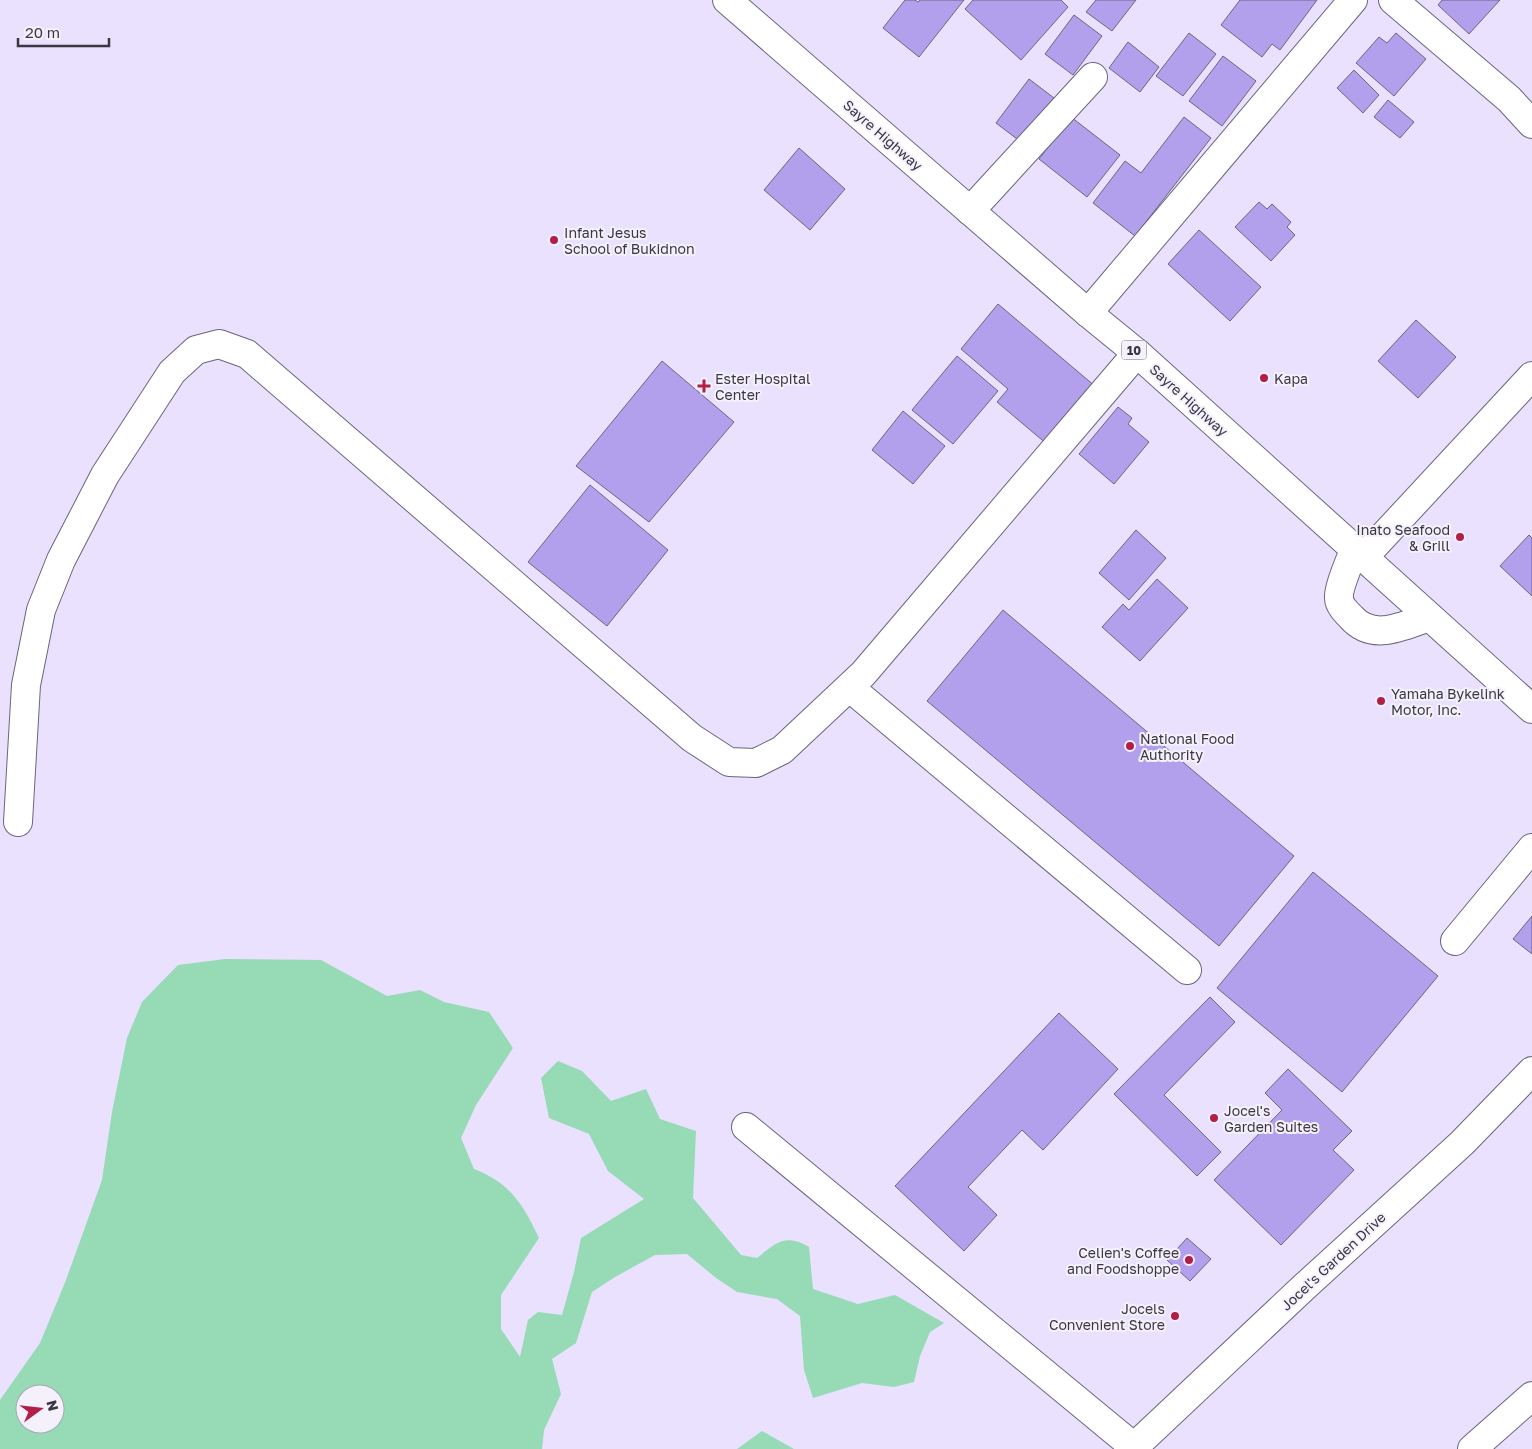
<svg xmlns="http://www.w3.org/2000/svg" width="1532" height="1449" viewBox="0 0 1532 1449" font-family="'Golos Text',sans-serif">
<rect width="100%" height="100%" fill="#e9e1fd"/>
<path fill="#96dab6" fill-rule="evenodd" d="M225 959 321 960 387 996 420 990 444 1002 489 1012 513 1048 476 1105 461 1138 474 1169C510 1183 523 1204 539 1238L501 1295V1329L520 1357 528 1320 538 1312 562 1315 574 1272 581 1238 644 1199 608 1171 589 1134 549 1118 541 1078 558 1061 582 1071 611 1101 646 1089 660 1119 696 1131 693 1198 741 1255 757 1258C776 1243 785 1233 809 1247L813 1289 858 1304 895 1295 944 1323 930 1332 920 1356 914 1382 894 1387 862 1383 813 1398 804 1370 800 1316 777 1299 737 1292 716 1278 687 1254 655 1255 615 1277 592 1292 576 1343 552 1359 561 1394 544 1430 542 1449H0V1400L40 1343 66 1280 102 1180 112 1112 127 1038 142 1002 178 965ZM25 1394H55V1424H25Z
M762 1431 794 1449H737Z"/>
<path fill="#b2a0ed" stroke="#6b667f" d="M905 0H915L918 2 920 0H964L919 57 883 28Z
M973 0H1061L1068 7 1021 60 965 9Z
M1096 0H1136L1112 31 1086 12Z
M1240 0H1317L1280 50 1272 44 1262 57 1221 25Z
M1442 0H1500L1469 34 1438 5Z
M1074 15 1102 36 1073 75 1045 54Z
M1189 33 1216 54 1183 96 1156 76Z
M1396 33 1426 59 1394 96 1356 63 1379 37 1387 43Z
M1128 42 1159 67 1140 92 1109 68Z
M1223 56 1256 81 1222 126 1189 101Z
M1354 70 1379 95 1363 113 1337 88Z
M1029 79 1054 98 1021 142 996 123Z
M1388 100 1414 122 1400 138 1374 117Z
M1071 117 1120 155 1087 197 1039 159Z
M1184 117 1211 138 1135 236 1093 203 1125 161 1141 173Z
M799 148 845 189 810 230 764 190Z
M1259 202 1267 209 1272 204 1291 222 1287 227 1295 235 1271 261 1235 227Z
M1199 230 1261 287 1230 321 1168 264Z
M998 304 1096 387 1048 445 997 402 1008 389 961 349Z
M1416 320 1456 357 1418 398 1378 361Z
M957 356 998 391 953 444 912 410Z
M662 361 734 422 649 522 576 466Z
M1118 407 1132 418 1128 424 1149 442 1114 484 1079 454Z
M903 411 945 446 913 484 872 450Z
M590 485 668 550 607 626 528 562Z
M1136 530 1166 558 1129 600 1099 573Z
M1529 535 1532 538V596L1500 566Z
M1157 579 1188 608 1140 661 1102 627 1123 604 1129 610Z
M1003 610 1294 856 1219 946 927 701Z
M1313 872 1438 976 1342 1092 1217 988Z
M1532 916V954L1513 939Z
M1210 997 1235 1022 1164 1095 1221 1152 1197 1176 1114 1094Z
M1059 1013 1118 1069 1043 1150 1022 1130 968 1187 997 1215 964 1251 895 1186Z
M1288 1069 1352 1131 1333 1150 1354 1170 1281 1245 1214 1180 1282 1110 1265 1093Z
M1187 1238 1211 1259 1190 1281 1167 1260Z"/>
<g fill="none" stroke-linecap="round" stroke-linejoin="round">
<g stroke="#6c657d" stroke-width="30">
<path id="minor" d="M1393 0 1509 99 1532 124
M970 211 1093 77
M1088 313 1353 0
M1354 550C1350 561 1338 588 1339 598 1339 605 1346 612 1351 617 1373 642 1402 626 1429 617
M1363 558 1532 376
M849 687 1187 970
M18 822 26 685 41 610 61 560 105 475 172 372 196 350 219 344 247 354 692 738 729 762 756 763 782 750 863 674 1137 353
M1455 941 1532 848
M746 1127 1134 1447
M1132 1449 1303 1288 1462 1143 1532 1071
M1472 1449 1532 1396"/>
</g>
<g stroke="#6c657d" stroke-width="30">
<path id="highway" d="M727 0 1088 313 1137 353 1532 709"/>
</g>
<use href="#minor" stroke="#fff" stroke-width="28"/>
<use href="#highway" stroke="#fff" stroke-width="28"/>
</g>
<g fill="#b21f46" stroke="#f4f1fc" stroke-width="2">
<circle cx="554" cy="240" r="5"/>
<circle cx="1264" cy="378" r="5"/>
<path d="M701.5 378.5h5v5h5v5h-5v5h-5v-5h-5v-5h5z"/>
<circle cx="1460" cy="537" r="5"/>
<circle cx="1381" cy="701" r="5"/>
<circle cx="1130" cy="746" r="5"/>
<circle cx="1214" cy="1118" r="5"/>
<circle cx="1189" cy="1260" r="5"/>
<circle cx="1175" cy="1316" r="5"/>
</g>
<g text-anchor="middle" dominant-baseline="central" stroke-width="4" stroke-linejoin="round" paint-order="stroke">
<rect fill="#f4f1fc" stroke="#726f7a" stroke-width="1" x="1121.5" y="340.5" width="25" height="19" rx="4"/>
<g font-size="12" font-weight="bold" fill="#3a3742">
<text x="1134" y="350">10</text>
</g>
<g font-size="14" fill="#3a3742" stroke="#f4f1fc">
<text transform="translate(883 135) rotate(41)">Sayre Highway</text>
<text transform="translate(1189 400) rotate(42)">Sayre Highway</text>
<text transform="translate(1333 1261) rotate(-43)">Jocel's Garden Drive</text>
</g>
<g font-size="14" fill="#3a3742" stroke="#f4f1fc" text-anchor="start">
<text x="564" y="232">Infant Jesus<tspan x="564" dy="16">School of Bukidnon</tspan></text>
<text x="715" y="378">Ester Hospital<tspan x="715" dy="16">Center</tspan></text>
<text x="1274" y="378">Kapa</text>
<text x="1450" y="529" text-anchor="end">Inato Seafood<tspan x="1450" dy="16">&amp; Grill</tspan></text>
<text x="1391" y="693">Yamaha Bykelink<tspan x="1391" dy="16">Motor, Inc.</tspan></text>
<text x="1140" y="738">National Food<tspan x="1140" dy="16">Authority</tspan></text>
<text x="1224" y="1110">Jocel's<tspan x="1224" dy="16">Garden Suites</tspan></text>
<text x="1179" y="1252" text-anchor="end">Celien's Coffee<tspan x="1179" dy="16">and Foodshoppe</tspan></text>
<text x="1165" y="1308" text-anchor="end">Jocels<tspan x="1165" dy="16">Convenient Store</tspan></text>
</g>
</g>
<g transform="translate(40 1409) rotate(75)"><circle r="24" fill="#f4f1fc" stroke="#aaa7b2"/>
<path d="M0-4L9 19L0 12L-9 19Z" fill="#b21f46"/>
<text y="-8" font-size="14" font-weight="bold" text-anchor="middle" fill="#3a3742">N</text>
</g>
<path d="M18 38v8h91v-8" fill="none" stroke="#3a3742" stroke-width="2.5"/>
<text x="25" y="38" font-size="15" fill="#3a3742" stroke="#f4f1fc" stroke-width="4" paint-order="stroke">20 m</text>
</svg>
